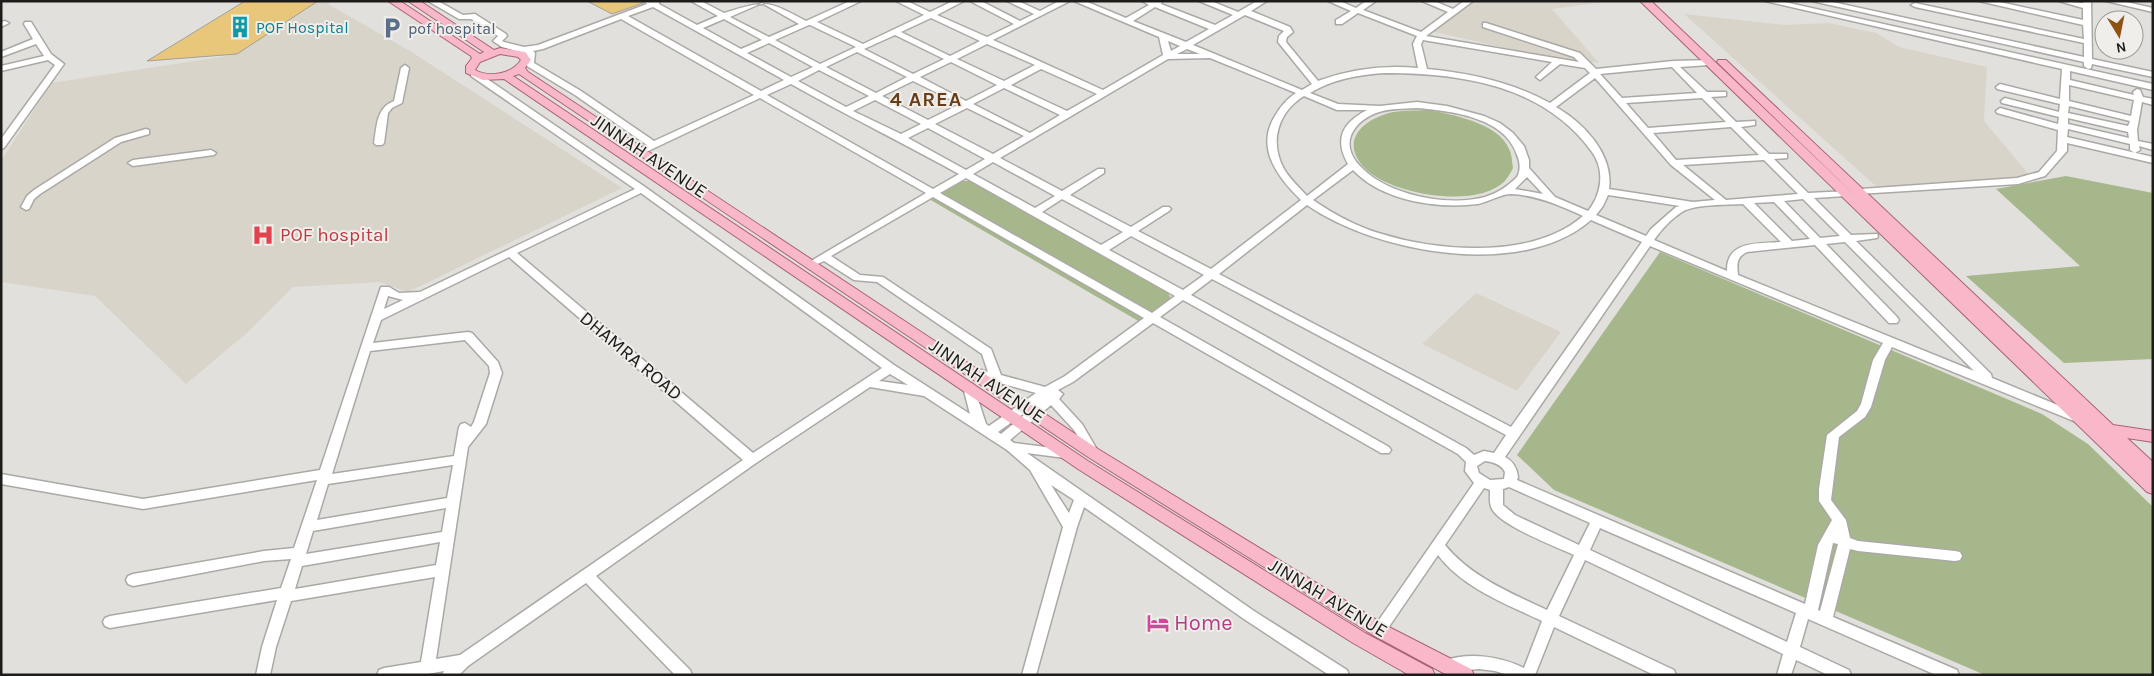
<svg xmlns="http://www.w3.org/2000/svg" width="2154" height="676" viewBox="0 0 2154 676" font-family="Karla,sans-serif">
<rect width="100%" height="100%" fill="#e2e0dc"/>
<path fill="#d9d4ca" d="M304 1H333L328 4 410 51 622 188 408 292 379 282 293 287 248 332 186 384 95 296 1 282V161L51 83 227 56Z
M1473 1H1611L1552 9 1599 63 1546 57 1430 31Z
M1684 14 1785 25 1828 23 1876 33 1899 47 1987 67 1984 121 2031 177 1878 188Z
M1476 293 1561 332 1517 391 1422 344Z"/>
<path fill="#a7b78c" d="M1427 110C1451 114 1499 123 1509 149 1512 154 1512 162 1513 168 1511 172 1508 177 1505 181 1477 209 1397 195 1369 172 1339 146 1357 122 1389 113 1400 110 1415 111 1427 110Z
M2066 176 2153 193V359L2064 363 1966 276 2080 266 1996 189Z
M959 181H970L1167 291 1171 299 1140 322 929 199Z
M1660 252 2042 414 2088 444 2153 507V675H1985L1554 490 1517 455Z"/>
<path fill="#e8c67a" stroke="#a2a09c" d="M245 1H318L237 54 147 61Z
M587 1H642L643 3 612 14Z"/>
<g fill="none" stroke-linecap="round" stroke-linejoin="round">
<g stroke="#aba9a5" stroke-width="3">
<path id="minor" d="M428 1H438L463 15 475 14 506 34 507 36 502 41 504 42 524 47 538 45 647 4 644 1H659V4L697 25 718 16 691 1H701L724 13C768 0 766 0 806 21L850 1H861L817 22 863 44 924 15 896 1H907L930 12 953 1H964L937 15 987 37 1014 24 970 1H981L1020 21 1034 14 1007 1H1018L1040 11 1059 1H1070L993 40 1103 90 1163 55 1159 37 1074 1H1085L1126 18 1149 5 1142 1H1162L1161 4 1215 25 1233 15 1199 1H1211L1238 12 1257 1H1267L1251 11 1290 27 1293 32 1287 37 1286 42 1318 81C1350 69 1385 65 1418 68L1413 44 1417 36 1358 13 1342 24H1336V20L1351 11 1328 1H1340L1356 8 1366 1H1376L1363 10 1421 32 1448 12 1422 1H1434L1453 9 1464 1H1473L1426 36 1579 62 1574 57 1483 27V23H1486L1580 53 1596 69 1673 61 1712 60 1713 62 1709 65 1680 67 1707 92H1726V96L1711 97 1736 122 1755 121V125L1741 127 1769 154H1787V158L1774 159 1808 193 1849 191 1851 193 1849 195 1846 196 1814 198 1851 235 1877 234 1878 236 1877 238 1856 241 1991 374 1992 378 2082 415 2084 418 2082 421H2074L1892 347 1885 360 1871 407 1865 417 1839 437 1831 500 1846 520 1850 538 1858 541 1955 551 1960 552 1962 556 1960 560 1955 561 1858 551 1850 549 1833 617 1957 670 1959 675H1936L1808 619 1800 647 1849 670 1851 675H1828L1796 660 1791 675H1777L1783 654 1585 560 1559 616 1674 670 1676 675H1654L1554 627 1535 675H1508L1495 671 1479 669 1448 672 1443 671 1441 666 1443 661C1469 652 1499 656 1524 668L1542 621C1506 604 1463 588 1438 555L1384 634 1379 636 1374 634 1372 630 1474 483 1465 471 1466 462 1458 454 1183 300 1160 317 1389 447 1391 450 1389 453H1381L1153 323 1073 382 1058 390 1063 394 1059 399 1082 424 1099 453 1097 456H1089L1074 430 1051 405 1010 440 1014 443 1069 450 1071 453 1069 456 1065 458 1027 453 1254 611 1347 670 1349 675H1329L1244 619 1084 507 1077 527 1036 675H1022L1063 527 1030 470 1007 450 924 396 870 387 756 463 596 576 690 670 692 675H675L586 583 468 666 459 675H442L444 671 422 675H377L379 670 384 668 421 662 435 577 291 601 276 647 270 675H256L262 647 277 600 110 628 105 626 103 622 105 618 110 616 281 588 291 559 264 561 133 586 128 584 126 580 128 576 133 574 264 551 294 548 317 480 143 509 1 484V474L143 499 320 470 381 287H389L399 293 420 292 635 189 471 76V72H477L645 187 894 365 970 414 963 387 969 383 973 384 986 424 989 426 1036 393 971 375 969 372 975 368 988 372 982 354 877 282 854 280 824 261 811 267 806 264 926 193 760 98 644 153H638V149L647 145 575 95 527 66V54L502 47 493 41 498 36 471 19H459ZM762 3 799 24 769 37 730 17ZM653 7 784 80 761 91 628 16ZM1155 7 1209 29 1186 42 1133 21ZM1245 15 1284 31 1279 36 1278 42 1312 84 1302 90 1193 45ZM931 18 980 41 950 56 901 32ZM621 19 754 95 654 141 581 91 534 63 535 53 533 51 543 49ZM724 19 762 40 741 49 703 28ZM809 25H810L856 47 820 64 775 40ZM895 35 944 59 913 74 864 49ZM1423 40 1552 62 1536 77 1540 80 1560 64 1585 68 1590 73 1550 103C1512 82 1469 73 1427 69L1421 44ZM1168 41 1180 46 1171 51ZM769 43 813 67 791 77 747 53ZM987 44 1035 65 1004 81 957 59ZM1187 49 1200 54H1177ZM857 52 907 77 876 93 826 67ZM1210 58 1296 93C1287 99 1280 107 1275 116 1255 148 1278 178 1301 200L1211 269 1138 231 1169 211 1171 209 1169 207H1163L1131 227 1070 195 1104 173V169H1098L1062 191 1000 158 1168 59ZM951 62 997 85 966 101 920 77ZM1672 67 1697 93 1622 98 1600 74ZM1041 69 1097 94 1067 111 1011 85ZM819 70 869 96 846 107 798 81ZM1384 73C1461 73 1544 85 1592 152 1605 170 1602 194 1588 211L1555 197 1529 168V160L1524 146 1513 133 1500 123 1484 116 1447 106 1417 102 1380 106 1338 104 1310 93C1333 79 1358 75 1384 73ZM1595 78 1671 165 1715 200 1693 202 1609 189C1614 155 1584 123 1556 107ZM913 81 960 104 928 120 882 96ZM791 84C846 115 903 143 959 174L933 189 767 95ZM1004 88 1060 115 1030 133 973 104ZM1304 96 1337 110H1367C1342 123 1334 139 1348 164L1307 196C1299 187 1290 179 1284 169 1269 142 1278 112 1304 96ZM1702 98 1726 122 1648 128 1626 103ZM875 100 921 124 901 134 853 111ZM967 108 1024 136 993 154 935 124ZM1417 108C1451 111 1505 117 1517 155 1520 162 1521 170 1517 177 1508 186 1498 193 1485 197 1448 207 1386 195 1360 166 1353 159 1348 149 1350 139 1353 126 1364 118 1376 113 1389 108 1403 109 1417 108ZM1731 127 1759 155 1676 160 1653 133ZM928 128 985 159 966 170 908 138ZM1764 160 1798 194 1726 200 1683 165ZM993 162 1055 196 1035 208 973 174ZM1353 170C1382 201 1437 209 1478 204 1488 202 1501 194 1511 194 1536 195 1561 206 1583 216 1534 259 1440 252 1382 234 1357 227 1335 215 1313 200ZM1527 177 1543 194 1515 189ZM966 178 1175 296 1152 313 940 193ZM641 193 882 368 753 453 517 253ZM1608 195 1680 206 1676 207 1651 229 1646 236 1596 215 1603 206ZM933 197 1144 318 1065 376 1045 387 1001 375 991 349 883 277 860 275 831 256ZM1062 199 1123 232 1101 245 1042 212ZM1803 199 1840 236 1820 238 1784 201ZM1774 202 1810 239 1792 241 1754 203ZM1743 204 1781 242C1759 244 1726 240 1727 271L1654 240C1661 230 1671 219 1682 212 1694 204 1728 205 1743 204ZM1307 205C1376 253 1523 280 1591 220L1642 242 1511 427 1219 274ZM1131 236 1204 275 1183 290 1109 250ZM1845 242 1974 371 1738 275C1737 265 1736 257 1747 252L1815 245 1889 323H1897L1899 320 1897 317 1826 244ZM1650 246 1883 343 1873 360 1861 404 1857 411 1827 435 1819 489V501L1832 520 1818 545 1805 604 1517 480 1518 477C1517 468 1513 461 1505 457ZM509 257 743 460 460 655 436 659 468 447 486 424 502 373 498 362 472 333 468 332 373 343 381 320ZM1212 279 1506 435 1494 453 1484 451 1474 455 1466 448 1191 295ZM388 296 403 300 384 309ZM465 340 489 366 490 373 474 422 471 427 465 423 461 424 459 427 454 456 332 474 370 351ZM890 374 908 385 879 381ZM1036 405 1001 434 998 432ZM1485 461C1493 462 1501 464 1505 472L1504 479 1490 480 1479 473 1477 466ZM453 465 447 498 317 520 328 484ZM1051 485 1074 500 1069 513ZM1509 487 1590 523 1579 545 1515 515 1503 505V489ZM1484 488 1490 490C1490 496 1489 504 1492 509 1501 526 1555 546 1574 555L1547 610C1511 593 1471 577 1445 545ZM446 508 442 532 306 554 313 531ZM1600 528 1796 613 1787 642 1590 550ZM440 542 436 565 295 589 302 566ZM1833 543 1838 544 1820 611 1818 610Z
M1765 1H1780L2153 84V90L2070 71V80L2134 95 2133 92 2137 89 2140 90 2143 97 2153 99V105L2142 102 2137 130 2138 141 2153 144V150L2139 146 2140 150 2135 153 2130 150V144L2068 129 2067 137 2153 157V163L2067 143V151L2045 176 2018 184 1858 194 1856 192 1861 189 2017 178 2039 172 2057 151 2058 130 1997 113 1996 111 2000 108 2058 124 2059 117 2002 103 2001 101 2005 98 2059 112 2060 104 1997 89 1996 87 2000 84 2060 99 2062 69ZM2069 85 2134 100 2131 116 2069 101ZM2069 106 2130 121 2128 126 2068 113ZM2068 118 2128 132 2129 138 2068 124Z
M1812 1H1828L2084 57V43L1915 7 1911 5 1915 3 2084 39 2083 25 1979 1H1995L2083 20V8L2059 1 2083 3V1H2091L2092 59 2153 72V77L2092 64 2091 68 2088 69 2084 66V62Z
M2106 1H2122L2153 8V12Z
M5 21 9 23 1 27V22Z
M25 22H31L51 54 64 64 4 148 1 149V139L55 65 48 60 1 71V66L44 56 36 44 1 57V52L33 39 24 24Z
M405 65 409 68 402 103 392 108 388 113 384 143 382 145H376L374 143C377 126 376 108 394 101L401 68Z
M146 129 149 130V134L121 142 40 194 34 199 29 209 26 210 21 207 27 196 34 190 115 138Z
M211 150 216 153 214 155 133 166 128 163 133 160Z"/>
</g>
<g stroke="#a96375" stroke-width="2">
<path id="major" d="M388 1H400L480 54 484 52 408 1H420L494 50 500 48 525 52 531 60 525 68 528 72 1098 449 1385 625 1471 669 1474 675H1447L1373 635 1088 457 519 74 513 76 1088 461 1365 633 1432 669 1435 675H1409L1353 643 1078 469 504 79 483 80 466 73V66L472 58 471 56ZM500 54 518 57 521 60C512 74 489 78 475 70L480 62Z
M1640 1H1651L1861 201 1717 62 1718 60H1726L2113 425 2153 431V442L2127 438 2153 462V494L2147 492Z"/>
</g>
<use href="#minor" fill="#fff" fill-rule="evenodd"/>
<use href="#major" fill="#f8b8ca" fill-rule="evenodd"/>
</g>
<defs>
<g id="building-bare" transform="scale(1.725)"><path d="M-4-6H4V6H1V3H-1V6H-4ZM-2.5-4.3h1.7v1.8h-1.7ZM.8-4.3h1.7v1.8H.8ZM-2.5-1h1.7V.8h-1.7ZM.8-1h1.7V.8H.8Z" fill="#0f9aa8" stroke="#efeeea" stroke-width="2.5" paint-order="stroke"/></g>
<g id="parking-bare" transform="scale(1.725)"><path d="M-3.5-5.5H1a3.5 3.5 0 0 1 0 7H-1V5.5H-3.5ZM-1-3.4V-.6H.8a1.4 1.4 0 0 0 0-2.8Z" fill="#5c6f8a" stroke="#efeeea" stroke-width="2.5" paint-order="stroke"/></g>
<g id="hospital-bare" transform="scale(1.725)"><path d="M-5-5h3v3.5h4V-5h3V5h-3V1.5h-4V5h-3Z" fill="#e0444e" stroke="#efeeea" stroke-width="2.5" paint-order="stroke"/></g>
<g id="hotel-bare" transform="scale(1.725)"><path d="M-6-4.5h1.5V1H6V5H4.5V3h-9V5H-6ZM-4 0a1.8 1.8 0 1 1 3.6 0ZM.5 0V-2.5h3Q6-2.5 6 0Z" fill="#d1479c" stroke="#efeeea" stroke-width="2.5" paint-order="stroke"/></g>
</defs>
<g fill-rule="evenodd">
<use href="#building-bare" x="240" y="27"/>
<use href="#parking-bare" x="392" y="28"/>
<use href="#hospital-bare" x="263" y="235"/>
<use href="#hotel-bare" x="1158" y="623"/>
</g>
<g text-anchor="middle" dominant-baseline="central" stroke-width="4" stroke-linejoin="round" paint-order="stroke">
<g font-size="16" fill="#0d838f" stroke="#efeeea" text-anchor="start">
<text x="256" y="27">POF Hospital</text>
</g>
<g font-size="16" fill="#4e5e75" stroke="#efeeea" text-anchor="start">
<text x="408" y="28">pof hospital</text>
</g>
<g font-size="19" fill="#1d1c1b" stroke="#efeeea">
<text transform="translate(649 156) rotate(34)">JINNAH AVENUE</text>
<text transform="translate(631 356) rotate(40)">DHAMRA ROAD</text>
<text transform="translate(987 381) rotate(34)">JINNAH AVENUE</text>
<text transform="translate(1328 598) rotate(31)">JINNAH AVENUE</text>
</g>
<g font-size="19" fill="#be3a42" stroke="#efeeea" text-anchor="start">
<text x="280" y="235">POF hospital</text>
</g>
<g font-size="20" font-weight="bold" letter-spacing="1" fill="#693e16" stroke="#efeeea">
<text x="926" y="99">4 AREA</text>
</g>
<g font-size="22" fill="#b23c85" stroke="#efeeea" text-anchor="start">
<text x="1174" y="623">Home</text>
</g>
</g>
<rect width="2154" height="676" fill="none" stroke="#1d1c1b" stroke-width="5"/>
<g transform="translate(2119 35) rotate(170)"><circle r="24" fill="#efeeea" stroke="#9b9a97"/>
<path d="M0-4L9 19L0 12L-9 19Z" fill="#8f5213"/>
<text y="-8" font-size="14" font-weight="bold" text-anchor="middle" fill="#1d1c1b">N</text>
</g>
</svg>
